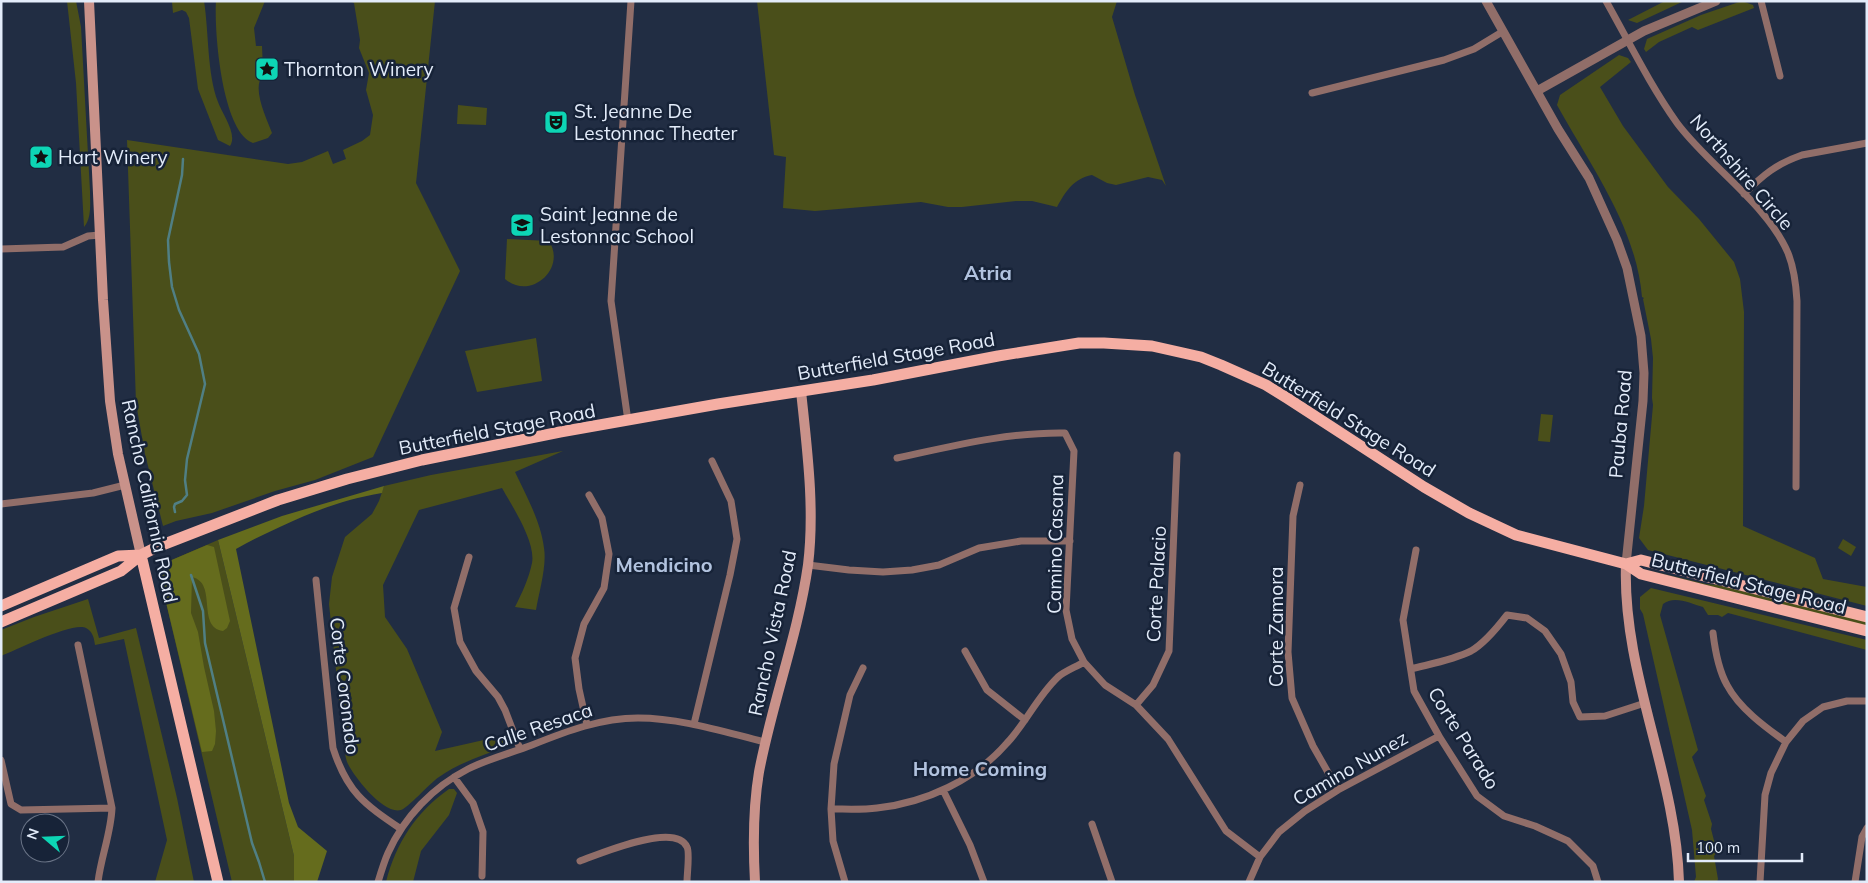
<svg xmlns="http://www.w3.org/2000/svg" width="1868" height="883" viewBox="0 0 1868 883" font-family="Mulish,sans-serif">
<rect width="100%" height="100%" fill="#212d43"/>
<path fill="#4a4f1a" d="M67 1H76L81 27 90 191C90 202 92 218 84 227L76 83Z
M104 1H204C209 33 207 73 218 102 222 114 238 134 230 146L218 140 198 89 189 18 186 12 182 10 173 13 172 2Z
M216 1H265L254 28 256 46H262L263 71 275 70 263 75C251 88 267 119 272 133L268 138 253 143C222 132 214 31 216 1Z
M350 1H435L416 183 460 271 373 457 315 480 275 491 212 513 176 521 163 526 145 454 136 403 127 140 288 164 302 162 328 151 333 164 346 159 343 150 362 141 370 135 373 115 366 90 369 73 359 48 360 40 354 3Z
M757 1H1117L1112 17 1135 95 1166 186 1162 180 1148 177 1116 185 1107 183 1092 175C1073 179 1066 191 1057 207L1032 201H1016L962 207H948L921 202 815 211 783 208 786 157 774 155Z
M1665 1H1684L1637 23 1628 20Z
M1742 1 1753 5 1754 8 1698 30 1692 27 1659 42 1646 52 1644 49 1647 39 1701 15Z
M1619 55 1628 58 1631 62 1600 87 1623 126 1668 187 1699 219 1734 262 1740 279 1744 312 1743 526 1815 558 1823 579 1867 587V606L1648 550 1639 538 1644 506 1653 405 1652 398 1653 358 1651 339 1643 299 1644 298 1642 297C1636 226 1590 165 1557 105L1560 95Z
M458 105 487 108 486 125 457 124Z
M507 239 549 241C567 269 530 301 505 279Z
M536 338 542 381 477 392 465 351Z
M1541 414 1553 415 1550 442 1538 441Z
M563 451 515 472C526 495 541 522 544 548 547 566 539 592 536 610L515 607C522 593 529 578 532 563 536 542 512 506 502 488L419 510 383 585 385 617 407 649 442 732 435 751 506 735 508 738 505 747C483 755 459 763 439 777 430 783 407 809 401 810 384 815 355 778 348 764 345 758 345 751 344 745L329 604 332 577 345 537 372 514 379 501 384 486 431 475Z
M1843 539 1856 547 1851 556 1838 548Z
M218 540 294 856V882H232L159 573 162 572 167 562Z
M1644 569 1706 584 1718 585 1867 622V627Z
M1651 588 1867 640V650L1728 613 1722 617 1718 615H1708L1703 607C1690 603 1674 595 1663 604L1660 615 1698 750 1692 757 1706 796 1704 800 1712 824 1711 829 1717 852 1714 856 1718 879 1717 882H1694L1696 877 1692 830 1643 614 1640 609V597Z
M88 599 99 638 136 628 177 798 194 882H155L167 840 124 639 95 645C94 638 93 632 86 628 74 621 16 650 1 656V630L34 617Z
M449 789H454L457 793 449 815 421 851 413 882H386C396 843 416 812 449 789Z"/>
<path fill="#656c1d" d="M384 486 382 493C346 499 316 510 282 526 267 533 251 540 236 549L289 803 298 827 327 851 317 882H294V856L218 540 282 516Z
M207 545 214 547 230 621 227 628 223 631C196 627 218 583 192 577L191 613 198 632 204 667 214 711 216 731 215 744 212 751 202 752 159 573 162 572 167 562Z"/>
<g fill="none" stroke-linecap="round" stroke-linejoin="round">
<path stroke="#507f84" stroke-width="2.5" d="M175 512 174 507 175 504 182 501 187 495 185 480 187 459 205 384 199 354 179 310 172 287 169 262 168 240 182 175 183 159
M191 575 203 611 205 643 252 843 259 862 265 882"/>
<path stroke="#916e69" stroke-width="7" d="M1606 1C1629 42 1650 85 1677 123 1708 165 1768 205 1788 253 1794 268 1796 284 1797 301L1796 487
M1761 1 1780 76
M1312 93 1444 60 1474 49 1502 32
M1744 194C1763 175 1776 164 1802 155L1867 143
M1 249 63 247 88 236 100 235
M628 421 611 301 631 1
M897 458C953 446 1008 432 1065 433L1074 451 1066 610 1072 639 1084 662 1105 685 1136 705 1168 739 1226 831 1260 857
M1300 485 1293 516 1288 652 1292 698 1313 746 1338 790
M1 504 93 493 125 485
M1416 550 1403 620 1414 691 1439 736 1477 796 1504 816 1535 826 1568 841 1593 866 1598 882
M469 557 454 608 460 642 476 671 498 697 505 710 520 749
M808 565 849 570 883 572 912 570 939 565 979 548 1021 541H1070
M316 580 333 748C347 792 364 804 401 829
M1713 633C1715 650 1718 669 1727 685 1739 708 1765 727 1786 742
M78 645 112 808C111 833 101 857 98 882
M965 651 987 690 1025 720
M1411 669C1430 664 1453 660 1471 651 1485 643 1497 628 1507 615L1527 618 1545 631 1561 654 1571 682 1573 702 1580 717 1605 716 1645 703
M1136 705 1153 685 1169 651 1177 455
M694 724 730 575 737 539 731 501 712 461
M587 725 579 689 575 658 584 624 604 588 609 554 602 518 589 495
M1 760 11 804 21 810 112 808
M454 777 473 803 483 832 482 876
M943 790 970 845 984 882
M831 809C846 809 862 810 877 808 925 803 975 780 1007 743 1026 723 1037 697 1058 677 1065 671 1076 667 1084 662
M1092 824 1112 882
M580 861C599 854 676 821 687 847 690 852 687 874 687 882
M378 882C381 872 384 862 388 853 404 817 433 787 468 769 488 759 511 753 532 745 567 731 601 718 638 718 681 718 724 732 765 742
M845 882 833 841 831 809 834 764 850 695 863 668
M1249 882 1260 857 1279 832 1305 811 1338 790 1439 736
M1760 882 1765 795 1771 773 1786 742 1803 721 1823 707 1847 701H1867
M1855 882 1862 837 1867 828"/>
<path stroke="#916e69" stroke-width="9" d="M1486 1 1558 129 1589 178 1617 240 1627 268 1641 336 1644 373 1643 401 1626 564
M1537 91 1644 31 1716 1"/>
<path stroke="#c9928a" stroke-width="10" d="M89 1 103 300 110 401 118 454 141 555
M1626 564C1622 673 1676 774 1679 882
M755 882C753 846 753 808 759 772 772 703 798 635 808 565 815 508 807 449 801 391"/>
<path stroke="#f5aea3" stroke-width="11" d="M141 555 218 882
M1626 564 1641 560 1867 617
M1 606 118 556 141 555
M1 622 121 571 141 555 157 547 278 500 347 479 422 460 560 432 718 404 873 380 998 356 1079 343H1104L1152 346 1201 357 1221 365 1266 385 1287 398 1424 487 1469 513 1516 535 1626 564 1641 574 1867 631"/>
</g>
<defs>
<g id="sight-square" transform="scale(1.25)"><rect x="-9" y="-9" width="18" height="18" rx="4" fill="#0dd5b5" stroke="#172338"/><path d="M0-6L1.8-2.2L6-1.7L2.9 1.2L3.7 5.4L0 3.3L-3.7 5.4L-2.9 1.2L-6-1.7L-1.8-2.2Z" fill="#111"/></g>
<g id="theatre-square" transform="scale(1.25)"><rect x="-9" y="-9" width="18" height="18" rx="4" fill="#0dd5b5" stroke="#172338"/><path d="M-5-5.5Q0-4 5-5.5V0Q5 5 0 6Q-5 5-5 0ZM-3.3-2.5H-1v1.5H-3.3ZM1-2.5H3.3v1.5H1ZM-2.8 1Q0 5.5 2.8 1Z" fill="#111"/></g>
<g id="school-square" transform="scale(1.25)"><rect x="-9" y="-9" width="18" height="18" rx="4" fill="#0dd5b5" stroke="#172338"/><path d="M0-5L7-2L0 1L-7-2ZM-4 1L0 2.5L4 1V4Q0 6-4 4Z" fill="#111"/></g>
</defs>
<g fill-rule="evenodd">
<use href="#sight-square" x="267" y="69"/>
<use href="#theatre-square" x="556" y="122"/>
<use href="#sight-square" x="41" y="157"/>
<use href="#school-square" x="522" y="225"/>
</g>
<g text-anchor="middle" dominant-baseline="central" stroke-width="5" stroke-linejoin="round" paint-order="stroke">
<g font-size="19" fill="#e3ecfa" stroke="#172338" text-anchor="start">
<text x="284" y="69">Thornton Winery</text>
<text x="574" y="111">St. Jeanne De<tspan x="574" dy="22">Lestonnac Theater</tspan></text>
<text x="58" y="157">Hart Winery</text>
<text x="540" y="214">Saint Jeanne de<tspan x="540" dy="22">Lestonnac School</tspan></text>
</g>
<g font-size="19" fill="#e3ecfa" stroke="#172338">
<text transform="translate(1742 172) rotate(49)">Northshire Circle</text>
<text transform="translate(896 356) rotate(-10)">Butterfield Stage Road</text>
<text transform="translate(1349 419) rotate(32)">Butterfield Stage Road</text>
<text transform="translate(1620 424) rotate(-85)">Pauba Road</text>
<text transform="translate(497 429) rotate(-11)">Butterfield Stage Road</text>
<text transform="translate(150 501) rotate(78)">Rancho California Road</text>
<text transform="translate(1055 544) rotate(-89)">Camino Casana</text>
<text transform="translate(1749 583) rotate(14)">Butterfield Stage Road</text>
<text transform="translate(1156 584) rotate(-87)">Corte Palacio</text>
<text transform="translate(1276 627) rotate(-90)">Corte Zamora</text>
<text transform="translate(772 633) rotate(-78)">Rancho Vista Road</text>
<text transform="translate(345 686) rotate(83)">Corte Coronado</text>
<text transform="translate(538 727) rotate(-19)">Calle Resaca</text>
<text transform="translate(1464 738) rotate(58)">Corte Parado</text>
<text transform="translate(1350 768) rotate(-30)">Camino Nunez</text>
</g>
<g font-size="20" font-weight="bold" fill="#b2c3df" stroke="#172338">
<text x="988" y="272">Atria</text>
<text x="664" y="564">Mendicino</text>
<text x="980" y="768">Home Coming</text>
</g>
</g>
<rect width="1868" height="883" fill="none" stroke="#e3ecfa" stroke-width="5"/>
<g transform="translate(45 838) rotate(289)"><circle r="24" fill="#172338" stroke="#697386"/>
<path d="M0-4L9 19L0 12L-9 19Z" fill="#0dd5b5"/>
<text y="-8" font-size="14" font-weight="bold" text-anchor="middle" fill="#e3ecfa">N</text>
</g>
<path d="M1688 853v8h114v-8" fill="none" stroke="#e3ecfa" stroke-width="2.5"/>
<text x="1696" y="853" font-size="15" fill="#e3ecfa" stroke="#172338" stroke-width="4" paint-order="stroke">100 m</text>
</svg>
